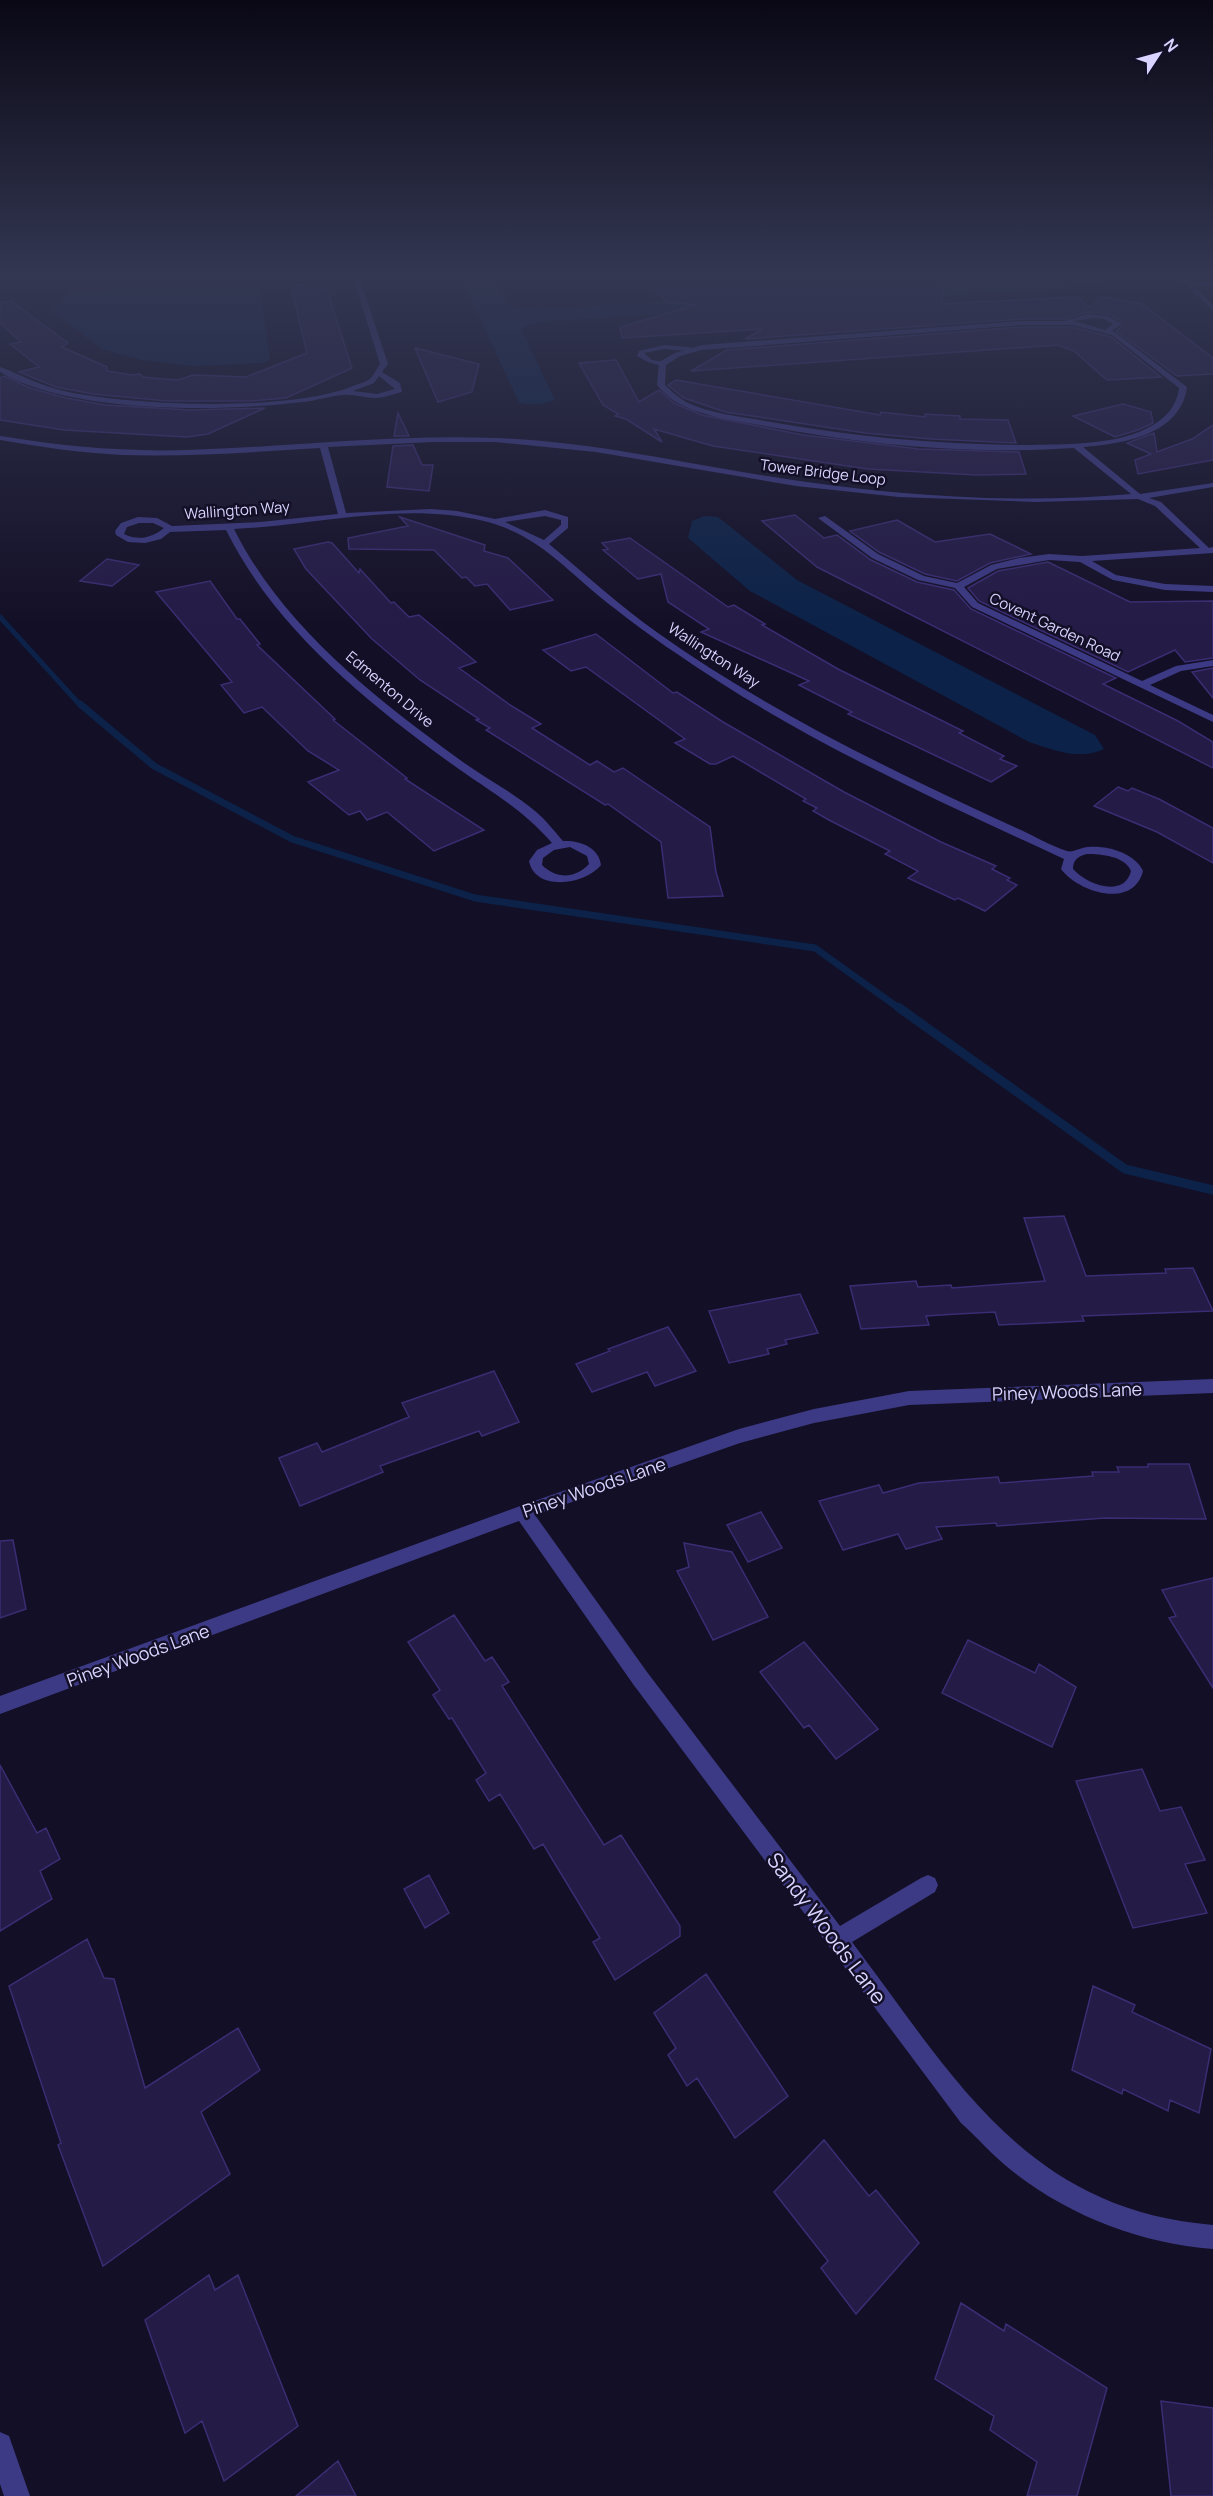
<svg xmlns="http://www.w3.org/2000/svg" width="1213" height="2496" viewBox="0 0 1213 2496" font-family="Manrope,sans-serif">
<rect width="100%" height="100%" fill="#130f26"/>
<path fill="#0c2248" d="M461 277H495L509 306 536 310 811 292 821 303 539 322 526 326 522 331 555 400C543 405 531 405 519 403Z
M999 277H1098L1106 283 1096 285 931 297 920 282Z
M250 285H259L270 360 262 363 194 366 142 360 102 349 51 310 72 291Z
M704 516 718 517 797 580 1095 735 1104 749C1079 761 1054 750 1029 742L750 591 688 538 692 521Z"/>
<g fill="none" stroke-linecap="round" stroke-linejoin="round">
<path stroke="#0c2248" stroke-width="5" d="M0 617 81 706"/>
<path stroke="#0c2248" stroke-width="7" d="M80 704 154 766 292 839 475 898 815 948 900 1009"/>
<path stroke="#0c2248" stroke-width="9" d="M898 1007 1125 1169 1213 1190"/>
</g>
<path fill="#241b47" stroke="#3b2d73" stroke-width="1.5" d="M684 277H941L942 304 1077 297 1089 307 1103 297 1142 304 1213 358V374L1177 376 1116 331 1121 327V321L1108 314 1087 312 1065 319H1022L745 339 763 329 622 338 620 327 696 305 666 302 647 280Z
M325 284 352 368 286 398 251 401H168L93 394 56 387 19 372 39 367 10 344 21 342 0 323V303L11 301 68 343 62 347 107 367V371L132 375 140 374 143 377 163 379 178 380 193 375 246 377 307 353 291 286Z
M1022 327H1072L1111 337 1161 377 1107 380 1074 351 1058 345 691 371 727 350Z
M415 348 479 364 472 392 438 402Z
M616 360 639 402 659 390 674 403 702 415 803 435 919 449 1019 452 1026 474 977 475 868 469 713 446 654 429 662 442 626 419 615 416 618 414 603 405 579 363Z
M4 376 30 388 66 398 105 405 190 410 265 408 208 434 187 437 64 430 0 420V378Z
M676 380 880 415 881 412 925 417V414L960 416V419L1008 420 1016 443 931 439 865 433 725 412 684 398 668 385Z
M1123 404 1151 412 1153 423 1138 430 1115 437 1073 416Z
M398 413 409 436H394Z
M1213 425V460L1138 474 1135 460 1151 454 1127 443 1154 433 1157 452 1192 439Z
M413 445 422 465H433L429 491 387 487 393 446Z
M795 515 824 538 837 535 871 560 917 582 954 590 971 609 1116 678 1103 684 1178 721 1213 742V768L817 567 762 521Z
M400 517 485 545 484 551 508 558 553 600 510 610 487 584 475 586 466 577 462 578 434 550 349 549 348 538 408 526Z
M897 520 935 542 990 534 1031 554 990 563 957 581 925 574 879 552 850 531Z
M630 538 728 607 734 605 765 624 762 625 838 669 963 731 959 733 1004 756 1000 759 1017 766 991 782 848 714 852 712 799 685 809 681 701 632 709 629 668 602 661 574 638 579 603 550 608 549 602 543Z
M328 542 332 543 359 573 360 569 391 603 394 602 409 617 419 615 476 662 459 668 510 705 541 724 532 728 590 765 597 761 614 772 623 768 710 827 716 872 723 896 668 898 661 842 608 804 605 805 486 730 490 728 476 720 479 719 420 680 372 639 306 569 294 549Z
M107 559 139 565 112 586 80 581Z
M1048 562 1130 602 1213 601V658L1185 662 1175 650 1128 672 979 601 968 588 998 571Z
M210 581 237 619H240L260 644 257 645 335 719 333 720 407 778 405 779 484 830 434 851 387 812 367 820 360 811 349 815 308 782 339 770 308 751 262 707 244 713 221 685 232 682 156 592Z
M596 634 673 693 677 692 723 722 844 792 941 842 996 866 992 869 1010 878 1007 880 1017 885 985 911 958 898 955 900 908 878 918 871 885 854 890 851 829 820 813 811 817 808 803 801 806 799 733 756 716 764H710L675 743 685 739 586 667 571 671 543 650Z
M1213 668V698L1192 672Z
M1118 787 1128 791 1132 788 1159 799 1213 828V863L1157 832 1094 806Z
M1064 1216 1086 1276 1166 1273 1165 1269 1193 1268 1213 1311 1082 1316 1084 1321 999 1325 995 1312 957 1314 926 1316 929 1325 861 1329 850 1286 916 1281 918 1287 951 1285 952 1288 1045 1281 1024 1218Z
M800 1294 818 1333 785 1340 787 1344 767 1349 769 1354 729 1363 709 1311Z
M668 1327 696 1371 655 1386 647 1372 592 1392 576 1364 610 1351 608 1349Z
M494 1371 519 1422 482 1436 479 1431 380 1466 383 1472 300 1506 279 1458 317 1443 322 1452 409 1417 402 1403Z
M1148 1464H1189L1206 1519 1105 1518 997 1526 996 1523 936 1527 942 1539 906 1549 898 1534 843 1550 819 1501 879 1485 883 1493 919 1483 998 1477 1000 1483 1093 1476 1092 1472H1119L1117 1467H1148Z
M761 1512 782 1548 748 1562 727 1525Z
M13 1540 26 1609 0 1618V1541Z
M684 1543 732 1552 768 1617 713 1640 677 1571 689 1567Z
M1213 1578V1688L1169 1618 1176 1616 1162 1590Z
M454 1615 485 1661 492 1657 509 1682 502 1686 604 1845 621 1835 680 1926V1936L615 1980 593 1942 600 1938 543 1844 534 1849 500 1794 489 1801 476 1780 486 1773 452 1718 449 1719 433 1695 440 1690 408 1642Z
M968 1640 1035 1673 1039 1664 1076 1687 1052 1747 942 1693Z
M804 1642 878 1729 836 1759 809 1725 804 1728 760 1672Z
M0 1765 37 1833 46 1828 60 1859 40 1871 52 1899 0 1931Z
M1142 1769 1160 1811 1181 1807 1205 1860 1185 1864 1207 1913 1133 1928 1076 1781Z
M429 1875 449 1913 425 1928 404 1889Z
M87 1939 104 1978 114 1979 145 2088 238 2028 260 2070 201 2112 230 2174 103 2266 58 2145 61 2143 9 1986Z
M706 1974 788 2096 735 2138 697 2078 687 2086 668 2055 676 2048 654 2013Z
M1093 1986 1135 2005 1132 2012 1211 2049 1199 2113 1170 2100 1168 2111 1123 2089 1122 2094 1072 2070Z
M824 2140 869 2196 876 2190 919 2243 856 2314 821 2268 828 2261 774 2192Z
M209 2275 215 2290 238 2275 298 2426 224 2481 202 2421 185 2433 145 2320Z
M961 2303 1004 2331 1006 2324 1107 2388 1077 2496H1027L1037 2462 990 2430 994 2416 935 2379Z
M1161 2401 1213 2408V2496H1171Z
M338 2461 356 2496H296Z"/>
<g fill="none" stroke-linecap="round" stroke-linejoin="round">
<path fill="#3d3a85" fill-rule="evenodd" d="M664 345 689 347 692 349 689 351 664 349 644 353 652 360 665 362 662 366 648 362 637 356 639 351Z"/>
<path fill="#3d3a85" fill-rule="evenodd" d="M353 277H359L388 364 382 372 400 383 402 392C393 394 384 398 375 398 364 398 353 394 343 395 329 396 316 401 302 402 221 412 72 414 0 372V367C22 375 40 386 64 391 131 406 290 412 353 386 358 384 366 382 370 379 374 375 377 368 380 364ZM379 376 395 389 377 394 353 391 374 383Z
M1179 277H1186L1190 282H1213V286H1194L1213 305V311Z
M1087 314 1108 316 1120 323V325L1112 331 1116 333 1187 387C1181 435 1122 444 1083 447L1140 494 1213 483V487L1149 498 1161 502 1209 548 1213 547V553L1092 561 1116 575 1165 584 1213 586V592L1165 590 1113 580 1080 562 1049 560 997 569 964 587 978 603 1142 681 1176 666 1213 660V666L1181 671 1150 685 1213 715V722L972 607 955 588 918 580 872 558 818 518 825 516 878 554 924 576 957 583 991 565 1019 558 1049 554 1082 556 1200 548 1155 506 1138 499 1036 502 899 497 796 486 596 452 495 442H433L328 447 346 513 431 509 457 511 495 519 545 510 568 517V528L549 544C585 574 620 606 658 633 771 713 896 773 1021 830 1036 837 1051 846 1067 851 1073 853 1081 847 1088 847 1107 845 1135 853 1143 871 1133 910 1078 892 1061 869L1064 859C947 805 829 752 721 683 684 659 648 635 614 608 569 574 541 535 484 521 403 501 316 525 234 529 282 625 371 695 456 757 481 776 510 790 535 811 546 820 554 831 563 841 579 840 599 847 601 865 585 885 535 892 529 861L537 850 552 843C520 806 487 790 449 762 363 699 274 627 226 530L170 532 161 539 145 543 128 542 116 535 115 531 121 523 138 517 157 518 172 526 260 522 338 514 320 448C254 452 188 457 123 455 81 453 41 447 0 440V436C62 446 124 452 187 450 290 447 393 434 495 438 587 441 677 462 767 476 886 495 1010 505 1131 494L1074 448C971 455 866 445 765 426 738 421 708 418 682 405 672 401 664 393 657 385L659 362 675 353 702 345 1022 321H1065ZM1093 318 1104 319 1113 324 1105 330 1074 321ZM1022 325H1072L1112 335 1179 388C1176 411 1160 423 1139 432 1106 445 1066 444 1031 445 942 445 853 437 765 421 739 416 710 414 686 402 678 397 671 391 665 385L666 365 680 356 702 350ZM545 516 561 520V525L544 540 505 522ZM139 523H153L164 528C152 538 138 541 124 534L127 527ZM570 847 587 856 589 864C575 879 556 879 542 865L543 858 554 850ZM1087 854C1101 854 1125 856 1131 871 1124 899 1086 884 1073 869 1073 859 1079 856 1087 854Z
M1213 1379V1393L909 1405 814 1423 740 1443 535 1515 647 1672 840 1926 921 1878 928 1875 935 1878 938 1885 935 1892 852 1942C954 2077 1026 2210 1213 2225V2249C1140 2243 1069 2216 1011 2170 993 2156 978 2138 961 2123L633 1684 519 1521 0 1714V1696L523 1505 739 1429 814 1409 909 1391Z
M0 2432 9 2436 30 2496H4L0 2484Z"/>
</g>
<linearGradient id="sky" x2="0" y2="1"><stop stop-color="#0a0815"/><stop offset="0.44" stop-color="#333752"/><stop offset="1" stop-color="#333752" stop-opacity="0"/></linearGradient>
<rect width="1213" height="626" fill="url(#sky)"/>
<g text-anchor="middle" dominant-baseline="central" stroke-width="5" stroke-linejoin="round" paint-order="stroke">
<g font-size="15" fill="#d9d4ff" stroke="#130f26">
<text transform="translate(823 472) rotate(7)">Tower Bridge Loop</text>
<text transform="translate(237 510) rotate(-4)">Wallington Way</text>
<text transform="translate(1055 627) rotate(25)">Covent Garden Road</text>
<text transform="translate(714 655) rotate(33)">Wallington Way</text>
<text transform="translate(390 689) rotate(40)">Edmenton Drive</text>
</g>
<g font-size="18" fill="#d9d4ff" stroke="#130f26">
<text transform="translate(1067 1391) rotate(-2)">Piney Woods Lane</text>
<text transform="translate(594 1487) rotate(-19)">Piney Woods Lane</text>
<text transform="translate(138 1655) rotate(-20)">Piney Woods Lane</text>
</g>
<g font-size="21" fill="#d9d4ff" stroke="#130f26">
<text transform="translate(827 1928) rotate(53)">Sandy Woods Lane</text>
</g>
</g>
<g transform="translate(1159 54) rotate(54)" stroke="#130f26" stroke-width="4.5" paint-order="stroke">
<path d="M0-4.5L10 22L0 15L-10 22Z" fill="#d9d4ff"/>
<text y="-9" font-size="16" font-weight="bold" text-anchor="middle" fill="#d9d4ff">N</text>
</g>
</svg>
